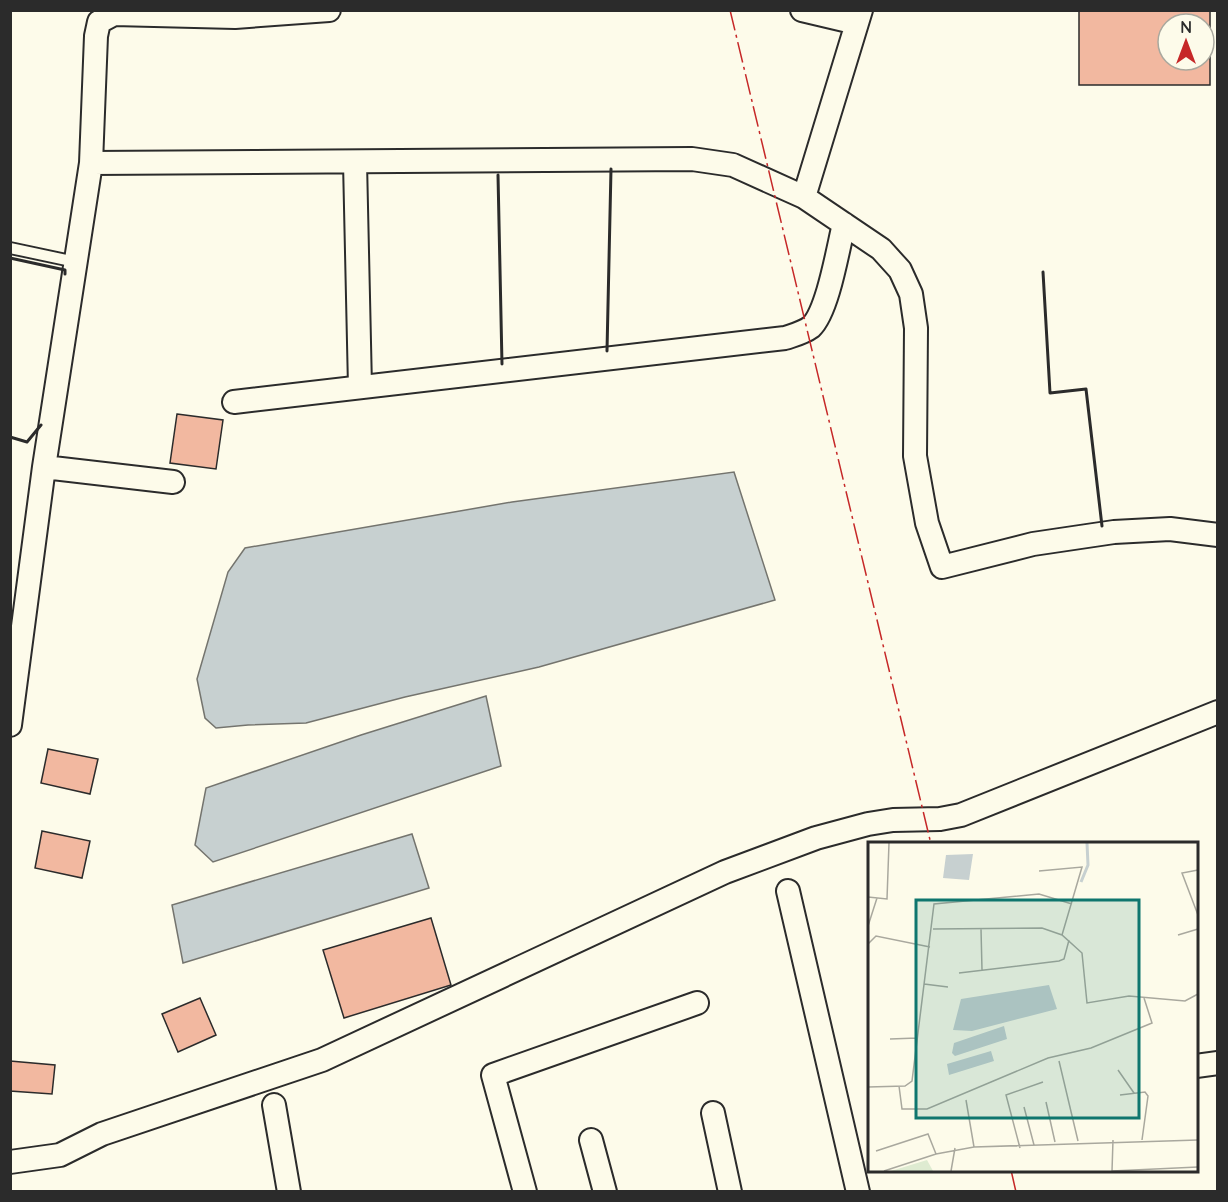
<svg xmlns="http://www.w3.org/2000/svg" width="1228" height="1202" viewBox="0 0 1228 1202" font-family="Quicksand,sans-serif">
<rect width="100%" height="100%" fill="#fdfbea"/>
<path fill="#c7d0d0" stroke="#74746e" stroke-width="1.5" d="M734 472 775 600 539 667 405 697 306 723 248 725 216 728 205 718 197 679 228 572 245 548 512 502Z
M486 696 501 766 213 862 195 845 206 788 361 735Z
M412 834 429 888 183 963 172 905Z"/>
<path fill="#f2b8a0" stroke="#2b2b2b" stroke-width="1.5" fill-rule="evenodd" d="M1079 10H1210V85H1079ZM1168 24H1204V60H1168Z
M177 414 223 420 216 469 170 463Z
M48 749 98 759 90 794 41 783Z
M42 831 90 841 82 878 35 868Z
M431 918 451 985 344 1018 323 950Z
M200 998 216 1035 178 1052 162 1014Z
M10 1061 55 1065 52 1094 10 1091Z"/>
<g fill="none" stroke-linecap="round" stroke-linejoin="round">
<g stroke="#2b2b2b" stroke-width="14">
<path id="lane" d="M10 248 76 262"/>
</g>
<g stroke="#2b2b2b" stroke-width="26">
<path id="street" d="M802 10 857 23
M355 162 360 387
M91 163 692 159 733 165 804 197 881 249 900 270 911 294 916 328 915 456 927 523 942 567 1033 544 1114 532 1170 529 1218 535
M804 197 861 10
M234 402 785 338C794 335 803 333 811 327 828 311 838 248 844 224
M44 467 173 482
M10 725 44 467 91 163 96 36 99 22 114 14 235 17 329 10
M788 891 858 1192
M1196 1066 1218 1063
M274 1105 289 1192
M713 1113 730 1192
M591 1140 605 1192
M10 1162 60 1155 102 1134 322 1060 725 872 816 838 868 824 893 820 940 819 961 815 1218 712
M525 1192 493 1075 697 1003"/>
</g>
<use href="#lane" stroke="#fdfbea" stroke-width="10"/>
<use href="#street" stroke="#fdfbea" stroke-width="22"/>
<path stroke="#2b2b2b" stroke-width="3" d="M498 175 502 364
M10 258 65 270V274
M1043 272 1050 393 1086 389 1102 526
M607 351 611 169
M10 437 27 442 41 425"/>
<path stroke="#c62828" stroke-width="1.5" stroke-dasharray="21 4.5 3 4.5" stroke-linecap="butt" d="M730 10 931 844
M1011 1170 1016 1192"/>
</g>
<g transform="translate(868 842)">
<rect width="330" height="330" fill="#fdfbea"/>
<path d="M59 318 65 329H23Z" fill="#deebd1"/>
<path d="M105 12 101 38 75 36 78 13ZM181 143 189 167 104 189 85 188 93 157ZM136 184 139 197 87 214 84 211 86 201ZM123 209 126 219 81 233 79 222Z" fill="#c7d0d0"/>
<path fill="none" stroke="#c7d0d0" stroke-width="3" d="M213 40 220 23 219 1"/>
<path fill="none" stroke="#a9a89e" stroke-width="1.5" d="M330 28 314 31 330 73M171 29 214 25 194 93M0 55 19 57 21 1M0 84 9 56M65 87 174 86 194 93 214 111 219 161 261 154 317 159 330 152M113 87 114 128M310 93 330 87M0 102 8 94 62 105M91 131 191 119 196 117 201 98M56 142 80 145M22 197 49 196M191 219 210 299M250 228 266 251M31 244 34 267H59L180 216 223 206 284 181 276 156M0 245 37 244 44 239 66 62 171 52 204 62M252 253 277 250 280 254 274 298M98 258 106 305M178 260 187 300M156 265 166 303M152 306 138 253 175 240M8 309 60 292 68 312M16 329 68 312 106 305 330 298M83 329 87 306M244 329 330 325M244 329 245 298"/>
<path fill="#0f766e" fill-opacity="0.15" stroke="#0f766e" stroke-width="3" d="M48 58H271V276H48Z"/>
<rect width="330" height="330" fill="none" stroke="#2b2b2b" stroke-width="3"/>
</g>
<rect width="1228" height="1202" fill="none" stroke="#2b2b2b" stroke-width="24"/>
<g transform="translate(1186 42)"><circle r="28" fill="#fdfbea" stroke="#a9a89e" stroke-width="1.5"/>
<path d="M0-4.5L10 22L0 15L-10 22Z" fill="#c62828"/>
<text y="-9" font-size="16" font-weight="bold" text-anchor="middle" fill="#2b2b2b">N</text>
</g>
</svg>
